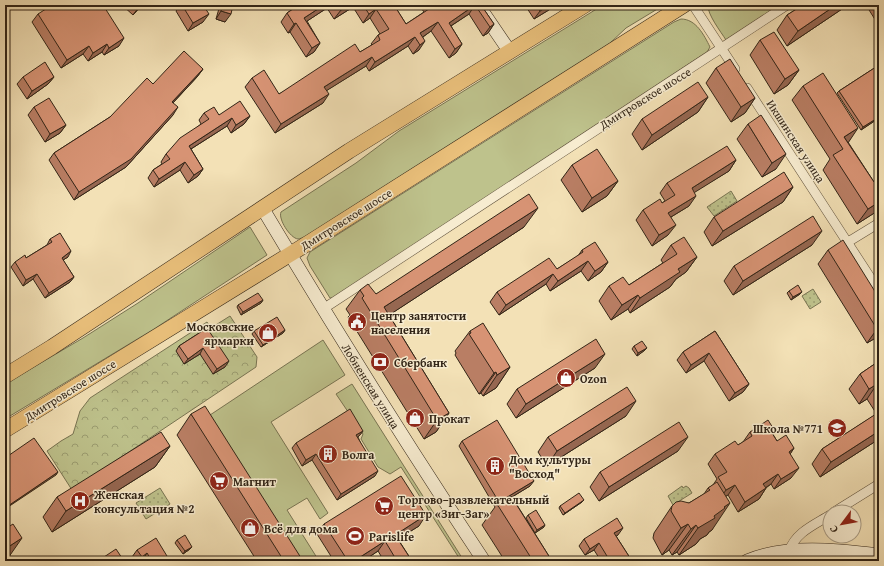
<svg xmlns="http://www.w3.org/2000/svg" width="884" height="566" viewBox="0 0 884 566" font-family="'Gentium Book Plus',serif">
<defs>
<pattern id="forest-crowns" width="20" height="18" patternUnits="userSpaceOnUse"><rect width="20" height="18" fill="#bec28c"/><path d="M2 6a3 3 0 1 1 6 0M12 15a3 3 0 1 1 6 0" fill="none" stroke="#9b9d71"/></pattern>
<pattern id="park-dots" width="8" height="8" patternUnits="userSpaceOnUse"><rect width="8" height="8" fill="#bec28c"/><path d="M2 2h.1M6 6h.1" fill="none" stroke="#9b9d71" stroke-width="1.8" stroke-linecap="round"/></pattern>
</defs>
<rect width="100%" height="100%" fill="#f3e1b6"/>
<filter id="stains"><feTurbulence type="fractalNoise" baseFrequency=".005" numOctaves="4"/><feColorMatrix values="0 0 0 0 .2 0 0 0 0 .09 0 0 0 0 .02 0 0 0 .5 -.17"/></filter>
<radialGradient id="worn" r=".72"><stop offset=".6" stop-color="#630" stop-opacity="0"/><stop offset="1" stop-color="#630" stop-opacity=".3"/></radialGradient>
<path fill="#bec28c" stroke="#787452" d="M603 5H664L626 28 609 44 305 237C304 237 300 239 298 239 290 238 278 219 281 212L356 163 399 131Z
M708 5H779L726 40C721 32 707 14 708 5Z
M681 19C696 19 704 35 710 47L707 52 333 298H330L310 266 307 258 310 252 674 22Z
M250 227 267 255 154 329 5 419V384L83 338 138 303Z
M323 340 345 375 271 422 328 513 320 519 307 498 287 510 319 561H286L198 423Z
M352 384 464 561H461L401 467 390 474 378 467 361 439 363 434 336 394Z"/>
<path fill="url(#forest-crowns)" stroke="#787452" d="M230 316 257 357 256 367 72 490 47 451 61 441 73 434 80 411 90 398 207 322 211 328Z"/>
<path fill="url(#park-dots)" stroke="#787452" d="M731 191 737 201 714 216 707 207Z
M813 289 821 302 810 309 802 296Z
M682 486 683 488 686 486 689 488 692 493 673 505 668 496Z
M160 488 170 504 146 519 136 503Z"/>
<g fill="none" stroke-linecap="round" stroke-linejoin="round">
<g stroke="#62543f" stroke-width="10">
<path id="street" d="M693 5 735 69
M747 88 879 291
M848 242 879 223
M323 309 787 5
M834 512 879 484
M789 551C796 532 814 525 830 515"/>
</g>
<g stroke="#322517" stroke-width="14">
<path id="secondary" d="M478 5 510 52
M263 209C334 328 407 445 484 561
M747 561C786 544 838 550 879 555"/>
</g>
<g stroke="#322517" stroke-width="16">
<path id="primary" d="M5 376 52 347 349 151 585 5
M5 430 310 242 684 5"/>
</g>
<use href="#street" stroke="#f7ecd0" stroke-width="9"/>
<use href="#secondary" stroke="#f7ecd0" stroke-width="13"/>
<use href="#primary" stroke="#eac07b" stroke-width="15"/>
</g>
<path fill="#b97e64" stroke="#322517" d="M122 5H142L133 15Z
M180 5H203V22L188 31 176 11Z
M220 5H233L225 22 216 19Z
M296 5H394L406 24 424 12 419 5H458L459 6 481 5 494 24 488 33 483 36 469 14 451 26 462 44 456 53 449 58 431 31 423 37 419 50 413 54 408 46 369 71 366 66 327 90 323 103 275 133 245 87 252 78 279 94 360 52 372 45 371 44 378 35 380 34 370 18 363 23 353 7 334 19 327 8 307 21 320 43 314 52 306 57 290 32 288 33 281 22 287 13 294 8Z
M525 5H557L534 19Z
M803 5H845L842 9 787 46 777 30 787 15Z
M866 5H879V26Z
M38 14 119 46 104 55 102 52 88 61 83 54 61 68 32 22Z
M760 40 799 70 788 85 774 94 750 55Z
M879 65V118L861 130 837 93 839 91Z
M716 68 755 98 745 113 731 122 706 83Z
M203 69 197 77 173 103V115L126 167 74 200 49 160 54 153 110 117 153 84Z
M23 77H54L48 84 27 99 17 84Z
M803 86 848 142 874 182 879 179V210L857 224 823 170 830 159 792 100Z
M708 97 698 112 642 150 632 134 642 119Z
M34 107 66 125 60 133 45 142 28 115Z
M204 113 219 115 250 116 244 124 231 133 227 126 191 149 203 169 198 176 188 183 180 170 154 187 148 178 153 170 162 164 161 162 166 154 201 124 199 120Z
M748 124 776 169 762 177 737 139Z
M736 160 729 171 694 192 689 206 671 217 668 235 652 246 636 220 643 210 662 203 665 201 660 193 667 183Z
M572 165 618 181 607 196 582 212 561 180Z
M793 187 783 202 712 246 704 232 714 217Z
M524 227 389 315 449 413 436 432 424 439 348 317 350 315 346 309 360 290 376 294Z
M50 239 68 257 63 260 74 277 70 282 45 298 33 279 23 286 11 267 15 262 26 258 47 245Z
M671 245 697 257 686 272 676 279 670 287 630 313 628 309 611 320 599 301 609 286 629 285 663 263 661 260Z
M812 245 733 295 724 281 734 266Z
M582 250 608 262 601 272 588 281 581 271 550 291 546 284 499 315 490 302 497 292 557 269 578 256Z
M828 250 879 298V336L867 343 818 264Z
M789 291 800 294 791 300 787 293Z
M263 300 261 303 241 315 237 307 238 305Z
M207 328 225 367 213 374 200 354 184 364 176 351 179 346Z
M285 330 283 333 261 347 252 334 254 331Z
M470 331 510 367 496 388 483 396 481 393 479 394 455 355 456 353 455 351Z
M715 331 749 384 743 392 729 401 704 361 686 373 677 360 683 352Z
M634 346 647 348 645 350 637 356 632 349Z
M879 361V439L820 477 812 464 822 449 875 415 876 413 867 399 859 404 849 389 860 374Z
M595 368 516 418 507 404 517 389Z
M191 414 303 561H257L177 435Z
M626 416 547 466 538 452 548 437Z
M363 431 359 436 358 437 375 476 337 500 312 460 302 466 292 448 296 443Z
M771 431 777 441 794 448 790 454 791 478 774 489 771 484 766 488 759 499 738 512 728 495 726 496 712 530 709 532 707 535 700 539 696 544 679 555 677 552 672 555 669 550 662 555 653 538 654 533 672 506 689 503 704 494 708 488 713 485 717 479 708 464 715 454 738 445 743 442 750 432Z
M462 441 530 486 512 497 552 561H505L482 525 495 507 459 446Z
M170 446 155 467 52 532 43 517 57 497Z
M678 451 599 501 590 487 600 472Z
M584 500 582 502 563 515 559 508 560 506Z
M528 515 544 527 535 533 526 518Z
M324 524 419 526 398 539 412 561H384L378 551 363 561H334L317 534Z
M618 535 616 536 632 561H601L594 550 585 555 579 546 584 539Z
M177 540 190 549 183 554 175 543Z
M137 550 170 561H134L132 557Z"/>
<path fill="#966751" stroke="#322517" d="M141 5H142L133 15 139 7Z
M324 5H329L327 8 298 27 304 18Z
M348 5H354L353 7 334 19 341 10Z
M475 5 469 14 443 31 449 23Z
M550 5H557L534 19 540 11Z
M836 5H845L842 9 787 46 798 31Z
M376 9 370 18 363 23 369 14Z
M221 11 231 14 225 22 216 19Z
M209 14 203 22 188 31 193 23Z
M438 22 431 31 417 41 420 33Z
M296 23 290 32 288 33 294 24Z
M494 24 488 33 483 36 490 27Z
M415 37 408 46 369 71 375 62Z
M124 38 119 46 104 55 109 48Z
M425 41 419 50 413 54 420 45Z
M320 43 314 52 306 57 312 48Z
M107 44 102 52 88 61 93 53Z
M462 44 456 53 449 58 455 49Z
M89 46 83 54 61 68 67 60Z
M372 57 366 66 318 96 324 87Z
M203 69 197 77 167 109 172 102Z
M799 70 788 85 774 94 785 79Z
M54 77 48 84 27 99 32 91Z
M329 94 323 103 275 133 281 124Z
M708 97 698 112 642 150 652 135Z
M755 98 745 113 731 122 741 107Z
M178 107 173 115 126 167 74 200 79 192Z
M250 116 244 124 231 133 236 125Z
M879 117V118L861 130 863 127Z
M232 118 227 126 183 154 189 146Z
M66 125 60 133 45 142 50 134Z
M858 128 848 143 844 137Z
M786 154 776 169 762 177 772 163Z
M736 160 729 171 684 199 692 188Z
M185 162 180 170 154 187 159 179Z
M203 169 198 176 188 183 194 175Z
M618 181 607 196 582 212 592 198Z
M793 187 783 202 712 246 723 231Z
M696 196 689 206 661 223 668 213Z
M879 202V210L857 224 868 209Z
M538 208 524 227 377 323 384 307Z
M676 225 668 235 652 246 659 235Z
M822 231 812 245 733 295 743 281Z
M71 251 68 257 58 263 62 258Z
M697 257 686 272 676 279 670 287 630 313 640 298 678 269Z
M588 261 581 271 550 291 558 281Z
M608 262 601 272 588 281 595 271Z
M37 274 33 279 23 286 26 280Z
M553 274 546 284 499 315 506 305Z
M74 277 70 282 45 298 49 293Z
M802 292 800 294 791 300 793 297Z
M638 295 628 309 611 320 622 305Z
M263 300 261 303 241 315 243 312Z
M879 327V336L867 343 877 329Z
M285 330 283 333 261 347 263 345Z
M203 348 200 354 184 364 188 359Z
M647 348 645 350 637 356 638 353Z
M709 353 704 361 686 373 691 365Z
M605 354 595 368 516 418 526 404Z
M229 361 225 367 213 374 217 369Z
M510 367 496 388 483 396 497 375Z
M496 372 481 393 479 394 494 373Z
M749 384 743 392 729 401 735 393Z
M877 384 867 399 859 404 869 389Z
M636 401 626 416 547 466 557 451Z
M449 413 436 432 424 439 437 420Z
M363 431 359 436 353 440 356 435Z
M879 431V439L820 477 831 462Z
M688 437 678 451 599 501 609 487Z
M170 446 155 467 52 532 66 511Z
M794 448 787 459 789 452Z
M316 454 312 460 302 466 306 460Z
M799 468 791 478 774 489 781 479Z
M378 471 375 476 337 500 341 494Z
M58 472 56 475 5 509V508Z
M778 474 771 484 756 494 763 484Z
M534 481 530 486 497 506V505L499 502Z
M735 485 728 495 719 500 726 490Z
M766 488 759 499 738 512 745 502Z
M584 500 582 502 563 515 565 513Z
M730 503 712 530 709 532 707 535 700 539 696 544 679 555 698 528 724 507Z
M426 515 419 526 388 545 395 535Z
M688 524 669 550 662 555 681 528Z
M545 525 544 527 535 533 537 530Z
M696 525 677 552 672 555 691 529Z
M623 528 618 535 610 540 614 533Z
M22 538 6 561H5V549Z
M385 541 378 551 363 561H354Z
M599 543 594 550 585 555 590 549Z
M192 547 190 549 183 554 185 551Z
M147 553 142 561H139L142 557Z"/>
<path fill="#d79374" stroke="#322517" d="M52 5H103L124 38 109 48 107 44 93 53 89 46 67 60 38 14Z
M136 5H141L139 7Z
M182 5H203L209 14 193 23Z
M223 5H233L231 14 221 11Z
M299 5H324L304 18 320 43 312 48 296 23 294 24 287 13Z
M338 5H348L341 10Z
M363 5H394L406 24 432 7 431 5H458L459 6 461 5H481L494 24 490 27 475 5 449 23 462 44 455 49 438 22 420 33 425 41 420 45 415 37 375 62 372 57 324 87 329 94 281 124 252 78 264 70 279 94 355 44 360 52 380 40 378 35 389 29 376 9 369 14Z
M536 5H550L540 11Z
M803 5H836L798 31 787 15Z
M774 32 799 70 785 79 760 40Z
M184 51 203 69 172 102 178 107 131 159 79 192 54 153 110 117 147 78 153 84Z
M730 59 755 98 741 107 716 68Z
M45 62 54 77 32 91 23 77Z
M879 65V117L863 127 839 91Z
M823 73 858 128 844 137 874 182 879 179V202L868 209 833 155 843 149 803 86Z
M698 82 708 97 652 135 642 119Z
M49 98 66 125 50 134 34 107Z
M240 101 250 116 236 125 232 118 189 146 203 169 194 175 185 162 159 179 153 170 170 159 166 154 180 138 209 119 204 113 214 107 219 115Z
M761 115 786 154 772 163 748 124Z
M727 146 736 160 692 188 696 196 668 213 676 225 659 235 643 210 660 199 662 203 675 195 667 183Z
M597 149 618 181 592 198 572 165Z
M784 172 793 187 723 231 714 217Z
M529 194 538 208 384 307 449 413 437 420 362 298 364 296 360 290 368 284 376 294Z
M813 216 822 231 743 281 734 266Z
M60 233 71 251 62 258 74 277 49 293 37 274 26 280 15 262 25 255 26 258 52 242 50 239Z
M684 237 697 257 678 269 680 272 640 298 638 295 622 305 609 286 623 277 629 285 677 254 671 245Z
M843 240 879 298V327L877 329 828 250Z
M595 242 608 262 595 271 588 261 558 281 553 274 506 305 497 292 549 258 557 269 583 252 582 250Z
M798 285 802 292 793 297 789 291Z
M258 293 263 300 243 312 238 305Z
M277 317 285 330 263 345 254 331Z
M483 323 510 367 497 375 496 372 494 373 469 334 471 333 470 331Z
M207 328 229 361 217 369 203 348 188 359 179 346Z
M715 331 749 384 735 393 709 353 691 365 683 352Z
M596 339 605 354 526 404 517 389Z
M642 341 647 348 638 353 634 346Z
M879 361V386L877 384 869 389 860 374Z
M627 387 636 401 557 451 548 437Z
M205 406 303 561H284L191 414Z
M350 409 363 431 356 435 378 471 341 494 316 454 306 460 296 443Z
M879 412V431L831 462 822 449Z
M497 420 534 481 499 502 462 441Z
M768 420 773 428 770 430 777 441 786 435 794 448 789 452 799 468 781 479 778 474 763 484 766 488 745 502 735 485 726 490 718 477 727 472 715 454 735 441 738 445 752 436 750 432Z
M679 422 688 437 609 487 600 472Z
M161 432 170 446 66 511 57 497Z
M34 438 58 472 5 508V458Z
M401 476 426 515 395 535 412 561H397L385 541 354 561H348L324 524Z
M717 482 730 503 724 507 725 508 714 516 715 518 698 528 696 525 691 529 688 524 681 528 671 511 672 506 676 502 681 501 689 503 710 490 708 488Z
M579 493 584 500 565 513 560 506Z
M511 496 552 561H533L497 504Z
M536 510 545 525 537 530 528 515Z
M617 518 623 528 614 533 632 561H610L599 543 590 549 584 539Z
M13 524 22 538 5 549V529Z
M185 535 192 547 185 551 177 540Z
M156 538 170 561H152L147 553 142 557 137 550Z
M116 549 124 561H98Z
M199 558 202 561H194Z"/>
<defs>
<g id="civic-disc" transform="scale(1)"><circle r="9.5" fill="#8f2418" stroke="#f7ecd0"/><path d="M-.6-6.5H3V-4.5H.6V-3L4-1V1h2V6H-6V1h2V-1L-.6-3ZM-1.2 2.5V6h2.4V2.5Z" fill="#fff"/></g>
<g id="shop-disc" transform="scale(1)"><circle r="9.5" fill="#8f2418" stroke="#f7ecd0"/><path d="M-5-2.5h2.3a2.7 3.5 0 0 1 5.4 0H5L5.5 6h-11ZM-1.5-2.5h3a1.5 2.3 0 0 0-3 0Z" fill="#fff"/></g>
<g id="bank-disc" transform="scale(1)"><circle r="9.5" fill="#8f2418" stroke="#f7ecd0"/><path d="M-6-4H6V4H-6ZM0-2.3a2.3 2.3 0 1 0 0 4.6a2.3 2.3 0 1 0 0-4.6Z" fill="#fff"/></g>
<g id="school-disc" transform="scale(1)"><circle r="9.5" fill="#8f2418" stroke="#f7ecd0"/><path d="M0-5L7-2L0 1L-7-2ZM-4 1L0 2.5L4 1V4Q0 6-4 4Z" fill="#fff"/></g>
<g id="building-disc" transform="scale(1)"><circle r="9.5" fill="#8f2418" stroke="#f7ecd0"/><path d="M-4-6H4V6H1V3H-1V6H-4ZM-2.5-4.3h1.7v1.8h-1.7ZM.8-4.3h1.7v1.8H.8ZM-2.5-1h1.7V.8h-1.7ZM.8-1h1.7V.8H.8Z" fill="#fff"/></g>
<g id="supermarket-disc" transform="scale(1)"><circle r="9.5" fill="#8f2418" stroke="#f7ecd0"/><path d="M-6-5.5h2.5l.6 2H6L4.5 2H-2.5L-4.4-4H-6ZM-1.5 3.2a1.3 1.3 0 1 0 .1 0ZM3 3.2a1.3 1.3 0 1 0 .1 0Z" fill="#fff"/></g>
<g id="hospital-disc" transform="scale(1)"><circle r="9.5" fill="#8f2418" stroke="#f7ecd0"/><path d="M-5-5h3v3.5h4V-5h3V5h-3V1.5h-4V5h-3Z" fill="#fff"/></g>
<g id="stadium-disc" transform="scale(1)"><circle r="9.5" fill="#8f2418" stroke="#f7ecd0"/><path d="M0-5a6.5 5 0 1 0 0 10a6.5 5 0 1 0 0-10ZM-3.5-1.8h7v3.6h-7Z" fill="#fff"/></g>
</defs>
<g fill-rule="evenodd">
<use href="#civic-disc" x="357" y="322"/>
<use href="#shop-disc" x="268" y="333"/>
<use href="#bank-disc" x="380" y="362"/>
<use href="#shop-disc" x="566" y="378"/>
<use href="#shop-disc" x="415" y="418"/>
<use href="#school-disc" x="837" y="428"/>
<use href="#building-disc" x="328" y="454"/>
<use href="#building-disc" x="495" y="466"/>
<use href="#supermarket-disc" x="219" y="481"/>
<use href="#hospital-disc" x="80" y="501"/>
<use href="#supermarket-disc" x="384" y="506"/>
<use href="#shop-disc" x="250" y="528"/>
<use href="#stadium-disc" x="355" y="536"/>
</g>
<g text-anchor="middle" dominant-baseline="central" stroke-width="3" stroke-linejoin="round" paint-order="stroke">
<g font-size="12" fill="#322517" stroke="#f7ecd0">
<text transform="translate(645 98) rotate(-32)">Дмитровское шоссе</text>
<text transform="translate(796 141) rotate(57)">Икшинская улица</text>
<text transform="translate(346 219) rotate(-32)">Дмитровское шоссе</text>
<text transform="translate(371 386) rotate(58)">Лобненская улица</text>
<text transform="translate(70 390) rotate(-32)">Дмитровское шоссе</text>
</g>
<g font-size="12" font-weight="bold" fill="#322517" stroke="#f7ecd0" text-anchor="start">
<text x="371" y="315">Центр занятости<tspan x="371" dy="14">населения</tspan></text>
<text x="254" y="326" text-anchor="end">Московские<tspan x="254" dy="14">ярмарки</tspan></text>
<text x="394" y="362">Сбербанк</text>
<text x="580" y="378">Ozon</text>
<text x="429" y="418">Прокат</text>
<text x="823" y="428" text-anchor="end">Школа №771</text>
<text x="342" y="454">Волга</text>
<text x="509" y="459">Дом культуры<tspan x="509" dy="14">"Восход"</tspan></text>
<text x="233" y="481">Магнит</text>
<text x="94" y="494">Женская<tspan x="94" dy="14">консультация №2</tspan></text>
<text x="398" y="499">Торгово–развлекательный<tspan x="398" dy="14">центр «Зиг-Заг»</tspan></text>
<text x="264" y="528">Всё для дома</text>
<text x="369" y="536">Parislife</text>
</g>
</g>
<rect width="884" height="566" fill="none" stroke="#f3e1b6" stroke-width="20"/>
<rect x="6" y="6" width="872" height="554" fill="none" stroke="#322517" stroke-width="2"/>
<rect x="10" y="10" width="864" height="546" fill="none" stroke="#322517"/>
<g transform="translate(842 524) rotate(238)"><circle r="19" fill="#f7ecd0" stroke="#a89c86"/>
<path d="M0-3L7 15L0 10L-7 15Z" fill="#8f2418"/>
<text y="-6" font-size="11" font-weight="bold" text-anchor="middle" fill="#322517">С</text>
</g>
<rect width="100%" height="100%" filter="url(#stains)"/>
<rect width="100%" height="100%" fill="url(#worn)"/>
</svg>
